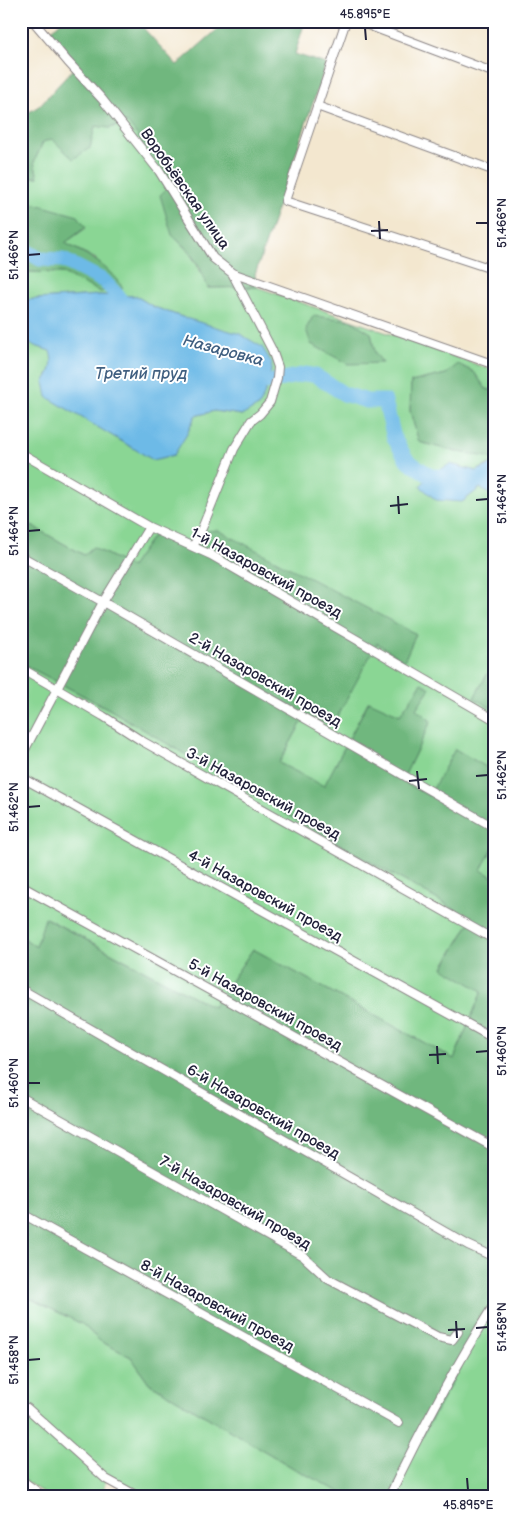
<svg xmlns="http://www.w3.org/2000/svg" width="516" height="1518" viewBox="0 0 516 1518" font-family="'Balsamiq Sans',sans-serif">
<rect width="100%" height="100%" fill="#fff"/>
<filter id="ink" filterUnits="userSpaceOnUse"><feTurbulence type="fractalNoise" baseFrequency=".02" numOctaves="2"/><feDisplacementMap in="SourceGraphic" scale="10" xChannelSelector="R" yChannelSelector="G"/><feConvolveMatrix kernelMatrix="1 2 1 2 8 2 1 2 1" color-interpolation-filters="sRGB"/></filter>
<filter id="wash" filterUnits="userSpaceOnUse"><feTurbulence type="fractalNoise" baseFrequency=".0096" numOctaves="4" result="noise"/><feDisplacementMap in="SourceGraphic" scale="20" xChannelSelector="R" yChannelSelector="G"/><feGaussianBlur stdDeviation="1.12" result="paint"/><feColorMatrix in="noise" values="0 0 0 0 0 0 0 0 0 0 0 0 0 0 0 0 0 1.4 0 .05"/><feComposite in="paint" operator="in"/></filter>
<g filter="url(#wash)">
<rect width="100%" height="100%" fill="#f3e7cf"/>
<path fill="#8ad694" stroke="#567c68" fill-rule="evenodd" d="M127 122 162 167 172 184V235C192 253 197 263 208 288L257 287 495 371V391L486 389 474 372 446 374 411 382 410 411 419 442 453 451 488 457 495 461 476 471 450 464 462 502 480 488 495 497V671L490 669 474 698 495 710V753L488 768 429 796 402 781 431 721 415 709 430 688 422 683 400 715 368 702 324 787 279 763 302 722H334L377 642 404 661 416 634 200 545 155 533 131 567 93 547 84 555 21 520V341L51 351C54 364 51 372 44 382L187 434 195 416 214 411 243 415 185 318 154 307 136 296 100 295 21 300V270L29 272 63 273 100 291 96 259 65 243 86 228 21 198V177H38L34 162 43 142 52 139 90 148 95 126 110 128ZM371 333 375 353 311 344Z
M21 663 109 709 296 820 472 919 443 967 482 991 454 1059 253 949 213 1007 46 918 36 947 21 936Z
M495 844V878L480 871Z
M21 1294 82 1324 100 1341 131 1357 149 1383 295 1469 350 1497H144L108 1476 100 1497H49L21 1478Z
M495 1303V1497H389Z"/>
<path fill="#6fb77e" stroke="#486c5c" d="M62 21H137L177 65 227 21H305L295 54 326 64 255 275 257 287 208 288 200 268 189 251 172 235 160 195 171 184 162 167 127 122 110 128 95 126 90 148 73 159 52 139 43 142 34 162 38 177H21V117L39 106 77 65 50 31Z
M21 198 32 203 78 216 86 227 65 243C91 257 105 263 123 288L100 292 63 273 29 272 21 270Z
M313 316 350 320 371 333 375 353 383 363 348 364 311 344 306 329Z
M458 364 474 372 486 389 495 391V461L488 457 453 451 419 442 410 411 411 382 446 374Z
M21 520 84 555 93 547 131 567 155 533 200 545 206 531 218 530 416 634 404 661 377 643 334 723 302 722 279 763 324 786 369 701 400 715 422 683 430 688 416 709 431 721 402 781 429 796 455 749 488 768 495 753V844L481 870 495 878V1303L389 1497H350L295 1469 149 1383 131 1357 100 1341 82 1324 21 1294V936L36 947 45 918 213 1007 253 949 454 1059 482 991 443 968 472 919 296 820 109 709 21 663Z
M490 669 495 671V710L474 698Z"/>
<path fill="#6dbae7" stroke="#486e91" d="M100 295 136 296 154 307 185 318 240 334 262 347 272 363 269 382 260 405 243 415 214 411 195 416 187 434 174 455 153 460 47 397 44 382C51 372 54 364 50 351L21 341V300Z
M495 463V497L480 488 462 502 436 500 420 486 430 476 450 464 476 471Z"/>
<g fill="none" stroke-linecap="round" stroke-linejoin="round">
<path stroke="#6dbae7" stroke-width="15" d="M21 248 40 259 63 260 104 281 117 295 129 312
M251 377 269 382 306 374 316 376 344 394 367 401H385L394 438 407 460 430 476 450 477"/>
</g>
</g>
<g filter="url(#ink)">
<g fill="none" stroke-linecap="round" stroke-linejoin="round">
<g stroke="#8a8485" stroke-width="10">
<path id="minor" d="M33 21 68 62 102 99 159 171 213 258 232 273 495 365
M346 21 285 201 495 270
M357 21 495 73
M317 106 495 171
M21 453 149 527 211 555 495 720
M193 547 203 526 234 449 251 421 260 414 270 402 277 378 278 367 272 350 232 273
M21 556 103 602 495 828
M21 668 103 716 142 741 495 940
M21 757 103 602 149 527
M21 777 495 1039
M21 886 495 1148
M21 989 468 1245 492 1256
M21 1097 303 1256 328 1279 438 1337 452 1340 458 1332
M21 1213 399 1423
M21 1407 27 1408 106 1479 139 1497
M389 1497C421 1430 456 1365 495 1303"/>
</g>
<g stroke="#8a8485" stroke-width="12">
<path id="tertiary" d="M21 1481 43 1497"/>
</g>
<use href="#minor" stroke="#fff" stroke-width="8"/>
<use href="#tertiary" stroke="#fff" stroke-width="10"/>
</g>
</g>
<path fill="none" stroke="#22223b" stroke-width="2" d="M365 28 366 40M379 221 380 239M476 223H488M371 231 388 230M28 255 40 254M398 496 399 514M476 500 488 499M390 506 408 504M28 531 40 530M417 771 419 789M476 776 488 775M409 781 427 779M28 807 40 806M437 1046 438 1064M476 1052 488 1051M429 1055 446 1054M28 1083H40M456 1321 457 1338M476 1328 488 1327M448 1330 465 1329M28 1360 40 1359M467 1478 468 1490"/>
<g text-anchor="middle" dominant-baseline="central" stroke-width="4" stroke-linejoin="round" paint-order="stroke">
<g font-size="15" fill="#22223b" stroke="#fff">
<text transform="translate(185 189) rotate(55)">Воробьёвская улица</text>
<text transform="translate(266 573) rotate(29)">1-й Назаровский проезд</text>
<text transform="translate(265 680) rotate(30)">2-й Назаровский проезд</text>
<text transform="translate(263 794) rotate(29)">3-й Назаровский проезд</text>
<text transform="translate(265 896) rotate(29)">4-й Назаровский проезд</text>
<text transform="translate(265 1005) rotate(29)">5-й Назаровский проезд</text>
<text transform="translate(263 1112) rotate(30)">6-й Назаровский проезд</text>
<text transform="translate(235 1203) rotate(30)">7-й Назаровский проезд</text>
<text transform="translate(217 1306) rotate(29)">8-й Назаровский проезд</text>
</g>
<g font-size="16" font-style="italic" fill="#405f80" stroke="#fff">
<text transform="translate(223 351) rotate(15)">Назаровка</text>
<text x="141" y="374">Третий пруд</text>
</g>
</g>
<rect width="516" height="1518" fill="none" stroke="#fff" stroke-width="55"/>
<rect x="28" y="28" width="460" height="1462" fill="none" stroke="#22223b" stroke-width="2"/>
<g font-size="12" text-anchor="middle" fill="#22223b">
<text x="365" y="18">45.895°E</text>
<text transform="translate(502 223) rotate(-90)" y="4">51.466°N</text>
<text transform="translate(14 255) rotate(-90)" y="4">51.466°N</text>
<text transform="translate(502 499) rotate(-90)" y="4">51.464°N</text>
<text transform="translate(14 531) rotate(-90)" y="4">51.464°N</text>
<text transform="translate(502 775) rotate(-90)" y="4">51.462°N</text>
<text transform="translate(14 807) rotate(-90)" y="4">51.462°N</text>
<text transform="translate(502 1051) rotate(-90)" y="4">51.460°N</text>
<text transform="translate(14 1083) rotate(-90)" y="4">51.460°N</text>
<text transform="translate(502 1327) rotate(-90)" y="4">51.458°N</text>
<text transform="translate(14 1360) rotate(-90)" y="4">51.458°N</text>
<text x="468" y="1509">45.895°E</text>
</g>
</svg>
